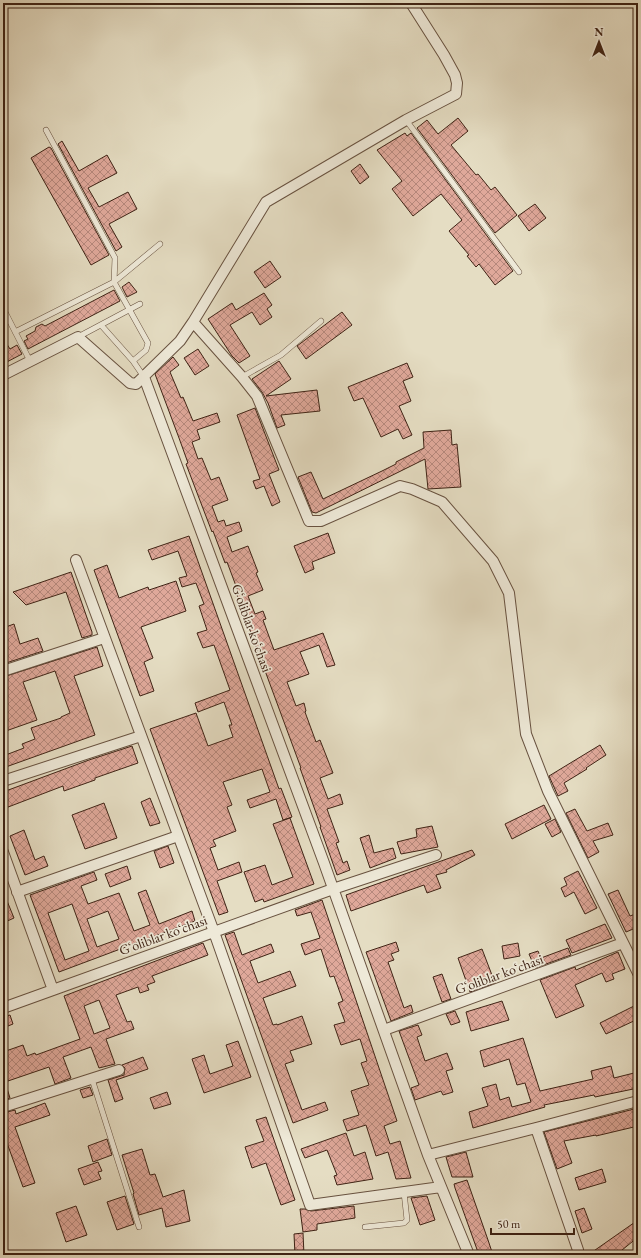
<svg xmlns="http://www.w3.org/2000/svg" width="641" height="1258" viewBox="0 0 641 1258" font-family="'EB Garamond',serif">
<defs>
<pattern id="building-cross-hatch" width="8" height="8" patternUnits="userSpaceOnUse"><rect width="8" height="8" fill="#dfa89a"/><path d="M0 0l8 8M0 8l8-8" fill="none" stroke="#b6887c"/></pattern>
</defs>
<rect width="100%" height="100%" fill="#e5ddc3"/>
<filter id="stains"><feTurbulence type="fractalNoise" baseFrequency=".005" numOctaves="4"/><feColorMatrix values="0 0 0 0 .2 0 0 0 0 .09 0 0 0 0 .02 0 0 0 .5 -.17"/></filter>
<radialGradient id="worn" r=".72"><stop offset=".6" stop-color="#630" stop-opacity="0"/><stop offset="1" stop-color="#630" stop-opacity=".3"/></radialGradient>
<path fill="url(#building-cross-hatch)" stroke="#3f2315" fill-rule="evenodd" d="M458 118 468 131 451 145 476 175 478 174 491 190 495 187 517 215 495 233 417 128 427 120 438 134Z
M405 133 407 136 411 133 513 271 495 285 479 264 476 267 467 256 469 255 449 231 462 220 441 194 413 216 392 189 402 181 377 150Z
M62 141 79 171 107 155 117 173 88 188 99 207 128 192 137 209 109 224 122 247 116 251 58 144Z
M49 147 51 148 109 255 91 265 31 158Z
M360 164 369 177 360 184 351 171Z
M535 204 546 218 529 231 518 216Z
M270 261 281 277 265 288 254 272Z
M129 282 137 292 127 297 122 287Z
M114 290 120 301 28 349 24 341 28 339 26 336 35 331 36 327 42 324 45 326Z
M264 293 272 305 267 309 272 317 260 325 252 312 230 325 250 356 239 363 232 356 208 319 232 303 236 310Z
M342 312 352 325 306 359 297 346Z
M3 338 10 349 17 345 22 354 3 364Z
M198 349 209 366 195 375 184 358Z
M173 357 179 365 170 372 181 398 183 397 193 421 217 413 220 422 197 430 200 439 192 442 198 459 202 458 211 480 219 477 228 500 212 506 218 522 224 520 226 526 239 522 242 531 227 537 232 552 248 546 258 572 256 573 263 590 248 596 255 614 263 611 266 619 263 620 274 650 323 633 335 665 327 667 319 645 300 652 309 674 287 682 296 706 304 703 306 711 305 712 316 742 320 740 333 773 320 778 328 799 340 794 343 804 327 809 339 842 336 843 343 863 347 861 350 870 337 875 320 827H321L300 768H301L237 595 239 594 227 562 225 563 213 531 212 532 186 464 188 463 179 438 155 374Z
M279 361 291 379 266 396 317 390 320 411 281 415 285 425 277 428 268 403 262 392 252 379Z
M407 363 413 377 403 381 411 401 399 406 412 435 403 439 398 429 381 437 363 398 354 401 348 387Z
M255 408 279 470 269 474 280 502 272 506 264 486 256 489 253 481 260 479 237 415Z
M451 430 452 445 457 444 461 487 428 489 425 459 316 513 312 512 298 477 311 472 323 499 382 471 396 464V462L424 448 423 432Z
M328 533 335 553 312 562 314 569 305 573 294 546Z
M189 536 279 789 281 788 292 817 283 820 276 799 250 808 247 800 270 792 262 769 223 782 232 805 227 807 236 831 213 840 216 846 210 848 218 870 239 862 242 872 217 881 228 912 219 915 150 729 196 713 208 746 233 737 229 725H232L224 702 198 712 195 703 230 690 214 645 203 648 197 633 207 630 199 606 204 604 196 583 182 587 179 578 187 576 178 551 152 560 148 550Z
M107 565 119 598 148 587 149 590 176 581 186 611 141 627 153 658 144 662 154 691 140 696 94 570Z
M71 572 92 632V635L82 638 66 592 26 605 13 592Z
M14 624 20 644 38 638 43 651 3 664V628Z
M97 647 103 666 74 676 95 735 3 768V756L24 748 22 744 35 739 31 728 61 718V717L70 713 55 671 23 682 37 720 3 732V677Z
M600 745 606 755 586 768 587 769 564 783 568 791 558 796 549 776Z
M132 746 138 763 95 778V780L64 791 63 786 3 809V792L89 760Z
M150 798 160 823 150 826 141 802Z
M104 803 117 838 85 849 72 815Z
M544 805 551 819 512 839 505 824Z
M575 809 587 831 608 823 613 835 593 841 599 852 588 858 566 813Z
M290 818 314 884 264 902 263 899 255 902 244 872 265 865 272 885 293 877 273 824Z
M555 819 561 832 552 837 545 824Z
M432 826 438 847 401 854 397 842 417 837 416 829Z
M24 830 35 860 44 856 48 866 25 875 10 836Z
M369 835 374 853 393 848 396 858 370 868 360 838Z
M168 846 174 863 160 868 154 851Z
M472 850 475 855 446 870 447 872 436 875 441 888 427 893 424 885 351 911 346 895Z
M127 866 131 879 110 887 105 874Z
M578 871 597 908 585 914 574 892 565 897 561 888 567 885 564 878Z
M94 872 97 880 81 886 88 904 119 893 134 931 150 925 138 893 146 890 159 924 192 911 195 921 59 972 30 895ZM72 904 89 951 65 960 48 913ZM108 911 119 939 97 947 87 919Z
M618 890 630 916 638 913V927L626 932 608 894Z
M3 891 14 918 3 923Z
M322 900 397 1121 384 1126 390 1144 400 1141 411 1178 396 1179 388 1152 376 1156 366 1125 347 1131 343 1120 359 1115 351 1091 369 1085 361 1063 367 1061 360 1039 341 1045 334 1025 345 1022 338 1003 343 1001 334 976 330 977 321 949 305 955 301 944 320 938 311 912 297 916 295 910Z
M605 924 612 938 572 953 566 940Z
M234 932 242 955 271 944 274 952 250 961 258 983 290 971 296 986 263 998 273 1025 277 1024V1025L302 1016 312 1044 290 1051 294 1061 285 1064 302 1110 325 1102 328 1110 293 1123 225 935Z
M396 942 399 951 391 954 394 960 388 962 404 1008 411 1005 413 1012 391 1021 366 952Z
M203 943 208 955 152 976 155 982 147 985 149 990 140 993 138 987 116 995 127 1022 131 1021 134 1029 106 1039 115 1064 99 1068 91 1047 63 1057 71 1078 55 1084 49 1067 5 1082 10 1098 3 1100V1052L23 1045 27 1056 35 1053 36 1055 80 1039 64 996ZM99 1000 110 1028 94 1034 84 1006Z
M518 943 520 956 504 959 502 946Z
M568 948 571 955 535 968 529 954 538 951 541 958Z
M482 949 495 983 470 992 458 958Z
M618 952 625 969 612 974 614 979 606 982 602 973 575 985 584 1006 556 1018 540 980 575 967 576 970Z
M442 974 451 999 442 1002 433 977Z
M502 1001 509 1020 471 1031 466 1012Z
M638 1004V1019L606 1034 600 1023Z
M455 1011 460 1022 451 1025 446 1014Z
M10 1015 13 1024 3 1028V1017Z
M418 1025 422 1035 417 1037 425 1061 447 1053 453 1069 446 1071 453 1092 443 1095 441 1091 415 1100 411 1088 419 1085 399 1031Z
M523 1038 540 1091 593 1079 591 1071 611 1066 614 1078 638 1072V1088L595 1097 594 1095 544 1105 545 1107 473 1128 469 1112 488 1106 482 1088 496 1084 500 1100 509 1097 512 1107 531 1102 525 1083 517 1085 509 1059 484 1067 480 1051Z
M238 1041 251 1077 204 1093 192 1059 204 1055 210 1074 233 1066 226 1045Z
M143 1057 148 1069 116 1080 123 1099 115 1102 108 1080 124 1075 125 1068 122 1065Z
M90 1087 93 1095 83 1098 80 1090Z
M167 1092 171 1104 154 1109 150 1098Z
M45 1103 50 1115 15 1127 35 1183 23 1187 3 1132V1113L15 1110 16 1114Z
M638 1108V1126L596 1136V1135L564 1141 572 1163 557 1169 544 1132Z
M266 1117 295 1200 281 1205 266 1163 252 1168 245 1147 264 1141 256 1120Z
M346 1133 354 1156 365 1152 373 1179 337 1185 334 1176 337 1175 327 1150 305 1158 301 1149Z
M107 1139 112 1155 93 1162 88 1146Z
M142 1149 150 1175 155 1174 163 1197 184 1190 190 1221 166 1227 162 1208 139 1215 133 1194 134 1193 122 1155Z
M466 1152 473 1177H452L446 1157Z
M98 1162 102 1171 98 1172 101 1179 84 1185 78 1169Z
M602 1169 606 1182 579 1190 575 1178Z
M467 1180 488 1240 493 1255H479L455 1188 454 1184Z
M125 1196 134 1224 117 1230 107 1202Z
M427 1196 435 1220 420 1225 411 1198Z
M76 1206 87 1235 66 1242 56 1213Z
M354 1206 355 1218 317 1224V1230L303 1232 300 1209H305L311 1211Z
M584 1208 592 1229 582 1233 575 1211Z
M638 1220V1237L616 1255H588Z
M303 1233 304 1255H295L294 1234Z"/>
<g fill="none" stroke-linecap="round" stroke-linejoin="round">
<g stroke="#685240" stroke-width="6">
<path id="lane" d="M406 120 519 272
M46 130 115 258 114 282 148 343 146 350 133 361
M3 308 30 361
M101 325 133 361 144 377
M15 332 114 282 160 244
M78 337 140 304
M242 377 281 355 321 321
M92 1079 139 1227
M3 1182 5 1187
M365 1227 404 1223 407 1220 404 1192"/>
</g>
<g stroke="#685240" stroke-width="12">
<path id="street" d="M193 322 242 377 257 396 309 521H321L400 486 412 489 442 502 493 561 509 593 526 734 548 791 638 973
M3 375 78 337 130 383 136 384 180 341 193 322 266 202 406 120 456 94 457 83 455 75 444 55 411 3
M144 377 324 863 428 1155 469 1255
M76 560 214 932 310 1205 441 1187
M3 671 104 638
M3 781 141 736
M3 852 53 990
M17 892 178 836
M3 1008 333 889 436 855
M384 1030 623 943
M3 1107 119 1070
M536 1128 578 1250
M428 1155 536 1128 638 1101"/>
</g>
<use href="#lane" stroke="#eee9d8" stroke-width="5"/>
<use href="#street" stroke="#eee9d8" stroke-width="10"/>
</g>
<g text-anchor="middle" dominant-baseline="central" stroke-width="3.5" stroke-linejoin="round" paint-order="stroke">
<g font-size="14" fill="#3f2315" stroke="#eee9d8">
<text transform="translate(252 628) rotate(70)">Gʻoliblar koʻchasi</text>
<text transform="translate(163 935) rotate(-20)">Gʻoliblar koʻchasi</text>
<text transform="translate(499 974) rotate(-20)">Gʻoliblar koʻchasi</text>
</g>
</g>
<rect width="641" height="1258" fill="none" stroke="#e5ddc3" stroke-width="16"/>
<rect x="4" y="4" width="633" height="1250" fill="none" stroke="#3f2315" stroke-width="2"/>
<rect x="8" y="8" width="625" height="1242" fill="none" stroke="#3f2315"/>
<g transform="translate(599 42)" stroke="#eee9d8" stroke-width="3" paint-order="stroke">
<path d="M0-3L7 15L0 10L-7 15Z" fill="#3f2315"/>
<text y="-6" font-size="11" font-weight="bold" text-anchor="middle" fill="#3f2315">N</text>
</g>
<path d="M491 1228v6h83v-6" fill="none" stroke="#3f2315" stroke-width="2"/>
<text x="497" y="1228" font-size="12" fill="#3f2315" stroke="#eee9d8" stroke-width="3" paint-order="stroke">50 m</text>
<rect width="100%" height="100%" filter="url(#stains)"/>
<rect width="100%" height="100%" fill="url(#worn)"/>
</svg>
